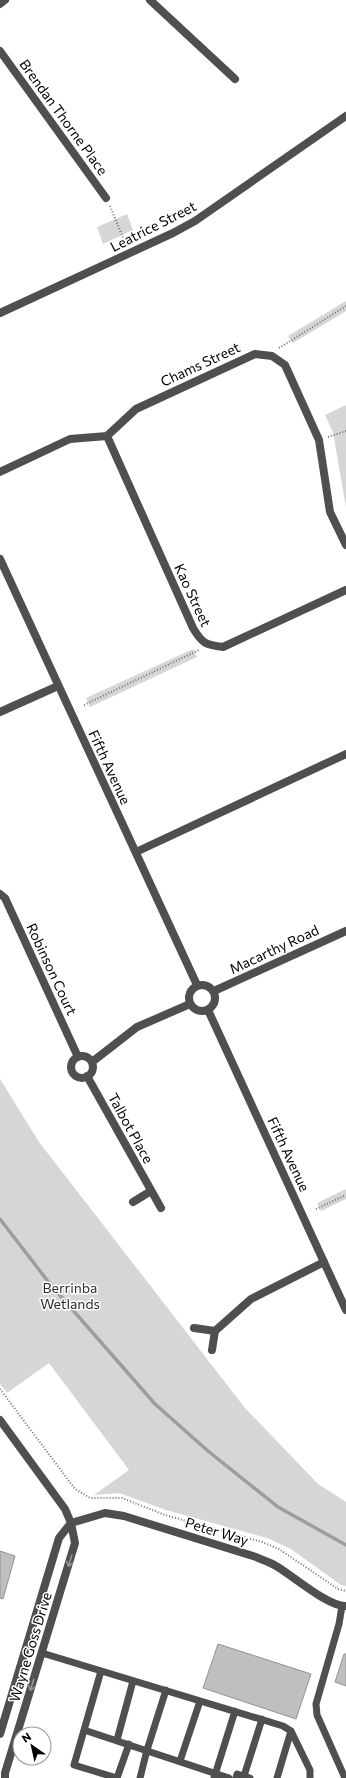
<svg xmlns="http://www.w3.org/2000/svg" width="346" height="1778" viewBox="0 0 346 1778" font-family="Commissioner,sans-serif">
<rect width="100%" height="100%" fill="#fff"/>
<path fill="#d6d6d6" d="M127 214 133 230 103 244 97 227Z
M346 301V311L293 343 288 336Z
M346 405V508L333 432 325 415Z
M193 649 197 657 90 707 86 698Z
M0 1079 39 1142 245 1408 318 1484 346 1502V1586L341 1585 291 1549 267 1538 166 1510 119 1493 94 1495 129 1470 49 1363 7 1393 0 1384Z
M346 1189V1199L321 1211 317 1203Z"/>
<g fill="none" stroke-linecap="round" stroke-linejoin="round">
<path stroke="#9d9d9d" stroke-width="3.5" d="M0 1219 50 1284 155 1404 208 1451 278 1507 346 1545"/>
</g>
<path fill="#bfbfbf" stroke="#939393" d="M0 1551 15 1556 3 1599 0 1598Z
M218 1644 311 1674 296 1719 203 1688Z
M344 1654H346V1686L335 1682Z"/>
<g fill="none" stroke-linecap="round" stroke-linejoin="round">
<path stroke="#717171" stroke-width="2" stroke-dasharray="1 2" stroke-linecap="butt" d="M110 206 126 245
M279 348 346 306
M328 437 346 431
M84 705 199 650
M316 1209 346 1195
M0 1389 75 1489 90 1498H122L165 1515 262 1542 279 1549 338 1589 346 1591"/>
<path stroke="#4f4f4f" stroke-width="7" d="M342 1606 339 1624 316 1704 317 1715 345 1778
M42 1653 283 1726 291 1731 310 1770V1778
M101 1671 74 1765 117 1778
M84 1730 229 1778
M117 1740 133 1681
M180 1761 200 1701
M244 1776 262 1719
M117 1778 129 1744
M140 1778 147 1750 166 1690
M214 1778 235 1711
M236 1778 237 1774 250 1778
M277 1778 291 1731"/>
<path stroke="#4f4f4f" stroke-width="8" d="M150 0 235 79
M0 4 5 0
M0 51 106 198
M107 436 193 628C202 643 205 645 223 647L346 590
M0 472 70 439 107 436 136 409 255 354 272 356 285 365 319 440 330 512 346 545
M0 712 58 686
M136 852 346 754
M0 894 5 898 78 1057
M71 1067a11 11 0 1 1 22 0a11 11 0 1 1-22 0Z
M92 1062 137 1027 190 1004
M87 1076 161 1208
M133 1202 151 1191
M194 1328 215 1331 212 1350
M215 1331 251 1299 324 1262
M0 1420 65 1509 71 1523 75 1543 5 1773V1778
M71 1523 105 1513 124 1516 256 1557C262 1560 270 1562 276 1566 292 1575 328 1607 346 1606
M0 1734 59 1538 71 1523"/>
<path stroke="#4f4f4f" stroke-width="8" d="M0 313 173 233 195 221 346 116
M0 559 197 985
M189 998a13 13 0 1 1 26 0a13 13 0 1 1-26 0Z
M214 991 346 931
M208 1010 346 1310"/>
</g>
<defs><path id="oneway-shaft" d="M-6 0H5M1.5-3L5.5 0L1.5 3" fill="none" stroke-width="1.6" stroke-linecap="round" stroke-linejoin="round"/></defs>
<g stroke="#959595">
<use href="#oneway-shaft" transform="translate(70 1561) rotate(107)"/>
<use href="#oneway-shaft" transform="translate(32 1685) rotate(107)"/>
</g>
<g text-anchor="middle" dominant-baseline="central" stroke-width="3" stroke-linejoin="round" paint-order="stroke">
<g font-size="14" fill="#000" stroke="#fff">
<text transform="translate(64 117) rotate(54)">Brendan Thorne Place</text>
<text transform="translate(153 226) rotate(-27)">Leatrice Street</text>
<text transform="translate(200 364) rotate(-25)">Chams Street</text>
<text transform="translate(193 595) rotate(65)">Kao Street</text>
<text transform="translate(110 767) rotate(65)">Fifth Avenue</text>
<text transform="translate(274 949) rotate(-25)">Macarthy Road</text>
<text transform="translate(52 969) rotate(65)">Robinson Court</text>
<text transform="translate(131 1128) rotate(61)">Talbot Place</text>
<text transform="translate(289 1154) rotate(65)">Fifth Avenue</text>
<text transform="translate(217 1531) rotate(17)">Peter Way</text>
<text transform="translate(30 1647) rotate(-73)">Wayne Goss Drive</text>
</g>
<g font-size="14" fill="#2d2d2d" stroke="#fff">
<text x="70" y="1287">Berrinba<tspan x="70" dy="16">Wetlands</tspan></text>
</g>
</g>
<g transform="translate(32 1746) rotate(326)"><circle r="19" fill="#ffffff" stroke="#999999"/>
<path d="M0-3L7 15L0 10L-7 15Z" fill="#000000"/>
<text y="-6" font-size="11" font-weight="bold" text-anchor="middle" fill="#000000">N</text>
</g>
</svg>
